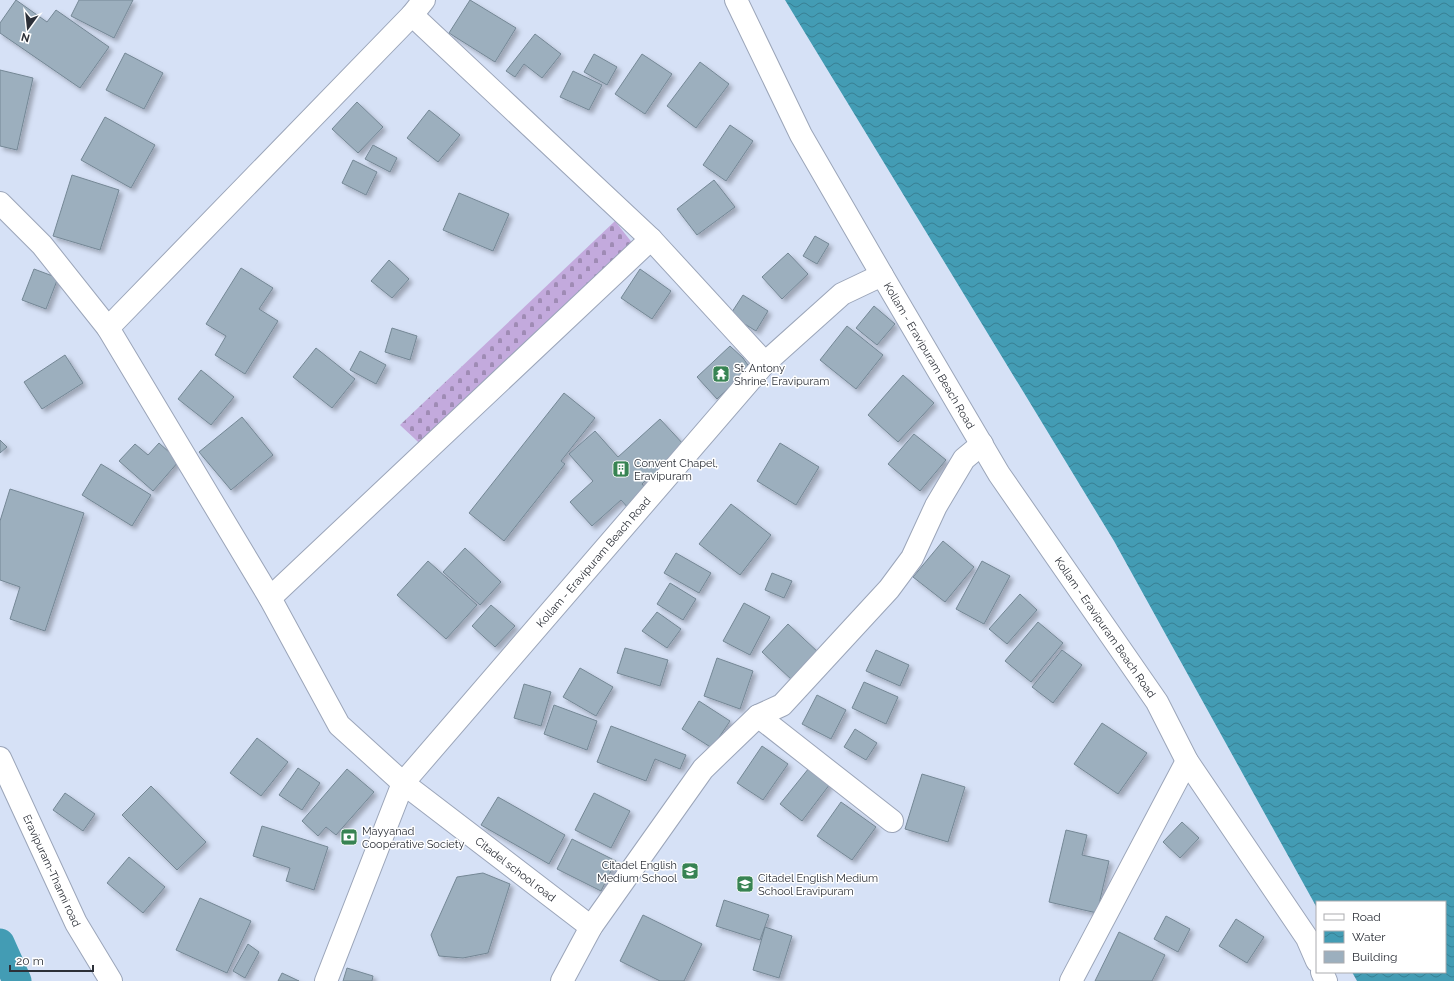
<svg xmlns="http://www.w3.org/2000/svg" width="1454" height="981" viewBox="0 0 1454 981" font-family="Raleway,sans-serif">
<defs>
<pattern id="cemetery-stones" width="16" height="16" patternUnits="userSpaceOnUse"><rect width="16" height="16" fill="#c3aadd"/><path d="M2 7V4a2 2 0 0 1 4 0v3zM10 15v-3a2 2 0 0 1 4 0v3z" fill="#9f8bb4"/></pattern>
<pattern id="water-waves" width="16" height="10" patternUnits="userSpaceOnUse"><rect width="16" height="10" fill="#439cb4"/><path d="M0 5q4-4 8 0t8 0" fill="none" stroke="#388093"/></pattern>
<filter id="shadow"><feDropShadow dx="3.5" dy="3.5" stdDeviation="2" flood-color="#0004"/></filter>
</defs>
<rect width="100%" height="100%" fill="#d6e1f6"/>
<path fill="url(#cemetery-stones)" d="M615 221 641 254 432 455 400 425Z"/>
<path fill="url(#water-waves)" d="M785 0H1454V981H1357L1352 972H1445V902H1317V908L1114 541Z"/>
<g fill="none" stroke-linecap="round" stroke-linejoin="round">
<path stroke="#439cb4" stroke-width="29" d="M0 943 17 981"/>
</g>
<path fill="#9cafbe" stroke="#748795" filter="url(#shadow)" d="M16 0 47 22 56 10 109 47 80 88 0 33V23Z
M79 0H133L114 38 71 16Z
M470 0 516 28 495 62 449 33Z
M535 34 561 54 542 78 524 64 515 77 506 71Z
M125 53 163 73 144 109 106 90Z
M594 54 617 67 607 85 584 72Z
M642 54 672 74 645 114 615 94Z
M700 62 729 84 696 128 667 106Z
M0 70 33 78 17 150 0 146Z
M573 71 602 85 589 110 560 97Z
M357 102 383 127 358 153 332 129Z
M429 110 460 135 438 162 407 138Z
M105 117 155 145 131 188 81 160Z
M730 125 753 141 726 181 703 165Z
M373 145 397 158 390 172 365 159Z
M353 160 377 172 366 195 342 183Z
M72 175 119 190 100 250 53 236Z
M714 180 735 207 697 235 677 209Z
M459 193 509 214 493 251 443 230Z
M815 236 829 244 817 264 803 256Z
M788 253 808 274 782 299 762 277Z
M389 260 409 279 392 298 371 281Z
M241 268 273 288 259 309 278 321 245 374 215 355 226 336 206 324Z
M34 269 58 278 46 309 22 300Z
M640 269 671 291 652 319 621 298Z
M743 295 768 311 756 331 730 315Z
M874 306 895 324 877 345 856 328Z
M847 326 883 355 856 389 820 360Z
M392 328 417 336 410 360 385 352Z
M730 346 743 358 750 368 717 399 697 377Z
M316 348 355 379 332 408 293 377Z
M360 351 386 365 376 384 350 370Z
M65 355 83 383 42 409 24 382Z
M201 370 234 397 211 425 178 399Z
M903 375 934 403 898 442 868 415Z
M564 393 595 418 561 461 565 464 504 541 469 513Z
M242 417 273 455 231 490 199 452Z
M660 419 685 446 642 484 649 492 629 509 621 500 592 526 570 502 593 481 569 454 595 431 618 457Z
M914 434 946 460 920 491 888 464Z
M0 440 7 447 0 453Z
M159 443 179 461 153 491 119 461 135 444 148 455Z
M780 443 819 467 796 505 757 481Z
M101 464 151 495 132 526 82 495Z
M10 489 84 513 45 631 10 619 20 587 0 580V521Z
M731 504 771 535 740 575 699 544Z
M943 541 974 567 945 602 913 577Z
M465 548 501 582 480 605 443 572Z
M676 553 711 573 699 593 664 573Z
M428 561 477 605 446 639 397 595Z
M982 561 1010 576 984 624 956 609Z
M772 573 792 581 784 598 765 590Z
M670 583 696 599 683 620 657 604Z
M1020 594 1037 610 1007 644 989 629Z
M744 603 770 617 750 655 723 641Z
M491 605 515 626 495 647 472 626Z
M657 612 681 629 667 648 642 631Z
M1038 622 1063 643 1031 682 1005 661Z
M788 624 819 653 793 681 762 652Z
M625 648 668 660 660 686 617 673Z
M876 650 909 665 900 686 866 671Z
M1062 650 1082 665 1053 703 1032 687Z
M717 658 753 671 740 709 704 696Z
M580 668 613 687 596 716 563 697Z
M864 682 898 697 886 724 852 708Z
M524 684 551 692 541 726 514 718Z
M817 695 846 710 831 739 802 724Z
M699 701 730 721 712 748 682 729Z
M554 705 597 721 587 750 544 734Z
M1102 723 1147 753 1118 794 1074 764Z
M611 726 686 755 680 769 655 759 646 781 597 762Z
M855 729 877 743 866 760 844 747Z
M257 738 288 762 261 796 230 773Z
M762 746 788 764 763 800 737 783Z
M298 768 320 783 302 810 279 795Z
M809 768 830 784 802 821 780 804Z
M347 769 374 792 336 835 326 827 318 836 302 821Z
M922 774 965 787 948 842 905 829Z
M151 786 206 842 177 870 122 815Z
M65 793 95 814 83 831 53 810Z
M594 793 630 811 611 848 575 830Z
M498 797 565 835 549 864 481 825Z
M841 802 876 827 852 860 817 836Z
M1182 822 1199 838 1180 858 1163 842Z
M262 826 328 847 314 890 286 881 290 868 253 856Z
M1066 830 1087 835 1082 855 1109 861 1097 913 1049 902Z
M572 839 616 861 601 891 557 869Z
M129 857 165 887 143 913 107 883Z
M483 873 510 884 488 953 463 958 439 956 431 935 457 877Z
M200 898 251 921 227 973 176 950Z
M724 900 769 915 760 940 716 926Z
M643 915 702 944 684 981H660L620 961Z
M1166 916 1190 929 1178 952 1154 939Z
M1236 919 1264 937 1247 963 1219 946Z
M765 927 792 936 779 978 753 970Z
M1119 932 1165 955 1152 981H1095Z
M248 944 259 952 245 978 233 971Z
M347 968 373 976 372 981H343Z
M282 973 299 981H278Z"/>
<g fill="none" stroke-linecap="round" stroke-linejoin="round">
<g stroke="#9ba5b9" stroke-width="24">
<g id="minor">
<path d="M736 0 801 135 882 275"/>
<path d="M412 15 424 0"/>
<path id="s1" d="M0 203 42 245 108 328 270 598 339 725 403 783 591 927"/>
<path d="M108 328 412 15 651 239 765 363"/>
<path d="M270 598 651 239"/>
<path d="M758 716 892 821"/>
<path d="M562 981 591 927 703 769 758 716 782 705 889 589 912 558 936 506 964 459 982 444"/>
<path d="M1071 981 1187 761"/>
</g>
</g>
<g stroke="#9ba5b9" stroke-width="24">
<g id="secondary">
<path id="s2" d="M0 758 76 923 111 981"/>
<path d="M1322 972 1326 981"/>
<path id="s3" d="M326 981 403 783 765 363 842 294 882 275 999 474 1157 702 1187 761 1307 938 1317 961"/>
</g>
</g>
<use href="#minor" stroke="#fff" stroke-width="22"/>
<use href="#secondary" stroke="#fff" stroke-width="22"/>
</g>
<defs>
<g id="temple-square" transform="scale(0.9)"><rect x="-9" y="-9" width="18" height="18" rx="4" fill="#378352" stroke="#fff"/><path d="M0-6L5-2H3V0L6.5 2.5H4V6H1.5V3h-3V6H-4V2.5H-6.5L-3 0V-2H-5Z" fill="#fff"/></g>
<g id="building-square" transform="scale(0.9)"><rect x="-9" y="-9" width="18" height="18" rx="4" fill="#378352" stroke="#fff"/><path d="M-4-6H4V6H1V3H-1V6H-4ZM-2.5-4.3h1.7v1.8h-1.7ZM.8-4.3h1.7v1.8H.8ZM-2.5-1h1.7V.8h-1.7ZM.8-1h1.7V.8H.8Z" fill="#fff"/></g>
<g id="bank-square" transform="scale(0.9)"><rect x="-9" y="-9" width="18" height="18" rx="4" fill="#378352" stroke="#fff"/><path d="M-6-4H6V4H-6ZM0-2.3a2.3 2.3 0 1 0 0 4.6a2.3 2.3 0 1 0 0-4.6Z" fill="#fff"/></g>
<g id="school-square" transform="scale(0.9)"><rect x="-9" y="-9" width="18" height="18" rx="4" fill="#378352" stroke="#fff"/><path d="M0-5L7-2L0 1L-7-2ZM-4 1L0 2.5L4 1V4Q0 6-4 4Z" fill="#fff"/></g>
</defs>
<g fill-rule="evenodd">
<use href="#temple-square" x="721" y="374"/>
<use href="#building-square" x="621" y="469"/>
<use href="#bank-square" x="349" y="837"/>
<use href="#school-square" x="690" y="871"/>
<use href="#school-square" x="745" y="884"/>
</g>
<g text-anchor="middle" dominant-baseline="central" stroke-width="3" stroke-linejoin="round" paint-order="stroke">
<g font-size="11" fill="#2c3038" stroke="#fff">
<text stroke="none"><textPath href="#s3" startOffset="1008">Kollam - Eravipuram Beach Road</textPath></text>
<text stroke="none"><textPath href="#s3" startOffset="504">Kollam - Eravipuram Beach Road</textPath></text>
<text stroke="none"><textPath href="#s3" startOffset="1332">Kollam - Eravipuram Beach Road</textPath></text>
<text stroke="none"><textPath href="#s1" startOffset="853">Citadel school road</textPath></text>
<text stroke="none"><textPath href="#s2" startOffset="124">Eravipuram-Thanni road</textPath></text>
</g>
<g font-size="11" fill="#2c3038" stroke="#fff" text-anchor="start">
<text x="734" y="368">St. Antony<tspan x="734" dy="13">Shrine, Eravipuram</tspan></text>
<text x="634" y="463">Convent Chapel,<tspan x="634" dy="13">Eravipuram</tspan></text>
<text x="362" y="831">Mayyanad<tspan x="362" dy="13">Cooperative Society</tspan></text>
<text x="677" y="865" text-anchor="end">Citadel English<tspan x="677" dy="13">Medium School</tspan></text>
<text x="758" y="878">Citadel English Medium<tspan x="758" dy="13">School Eravipuram</tspan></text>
</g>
</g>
<rect x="1316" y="901" width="130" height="72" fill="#ffffff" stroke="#abacaf"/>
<rect x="1324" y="914" width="20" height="6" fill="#ffffff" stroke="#abacaf"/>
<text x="1352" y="921" font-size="12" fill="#2c3038">Road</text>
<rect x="1324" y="931" width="20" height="12" fill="url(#water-waves)" stroke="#abacaf"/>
<text x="1352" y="941" font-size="12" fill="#2c3038">Water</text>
<rect x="1324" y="951" width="20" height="12" fill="#9cafbe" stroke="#abacaf"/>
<text x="1352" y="961" font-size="12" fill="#2c3038">Building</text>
<g transform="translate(28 28) rotate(195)" stroke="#ffffff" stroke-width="3" paint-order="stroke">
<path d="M0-3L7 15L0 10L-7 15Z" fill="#2c3038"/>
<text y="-6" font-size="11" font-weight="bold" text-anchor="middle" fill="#2c3038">N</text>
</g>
<path d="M10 965v6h83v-6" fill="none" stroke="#2c3038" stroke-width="2"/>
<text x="16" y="965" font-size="12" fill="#2c3038" stroke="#ffffff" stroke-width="3" paint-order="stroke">20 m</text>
</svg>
